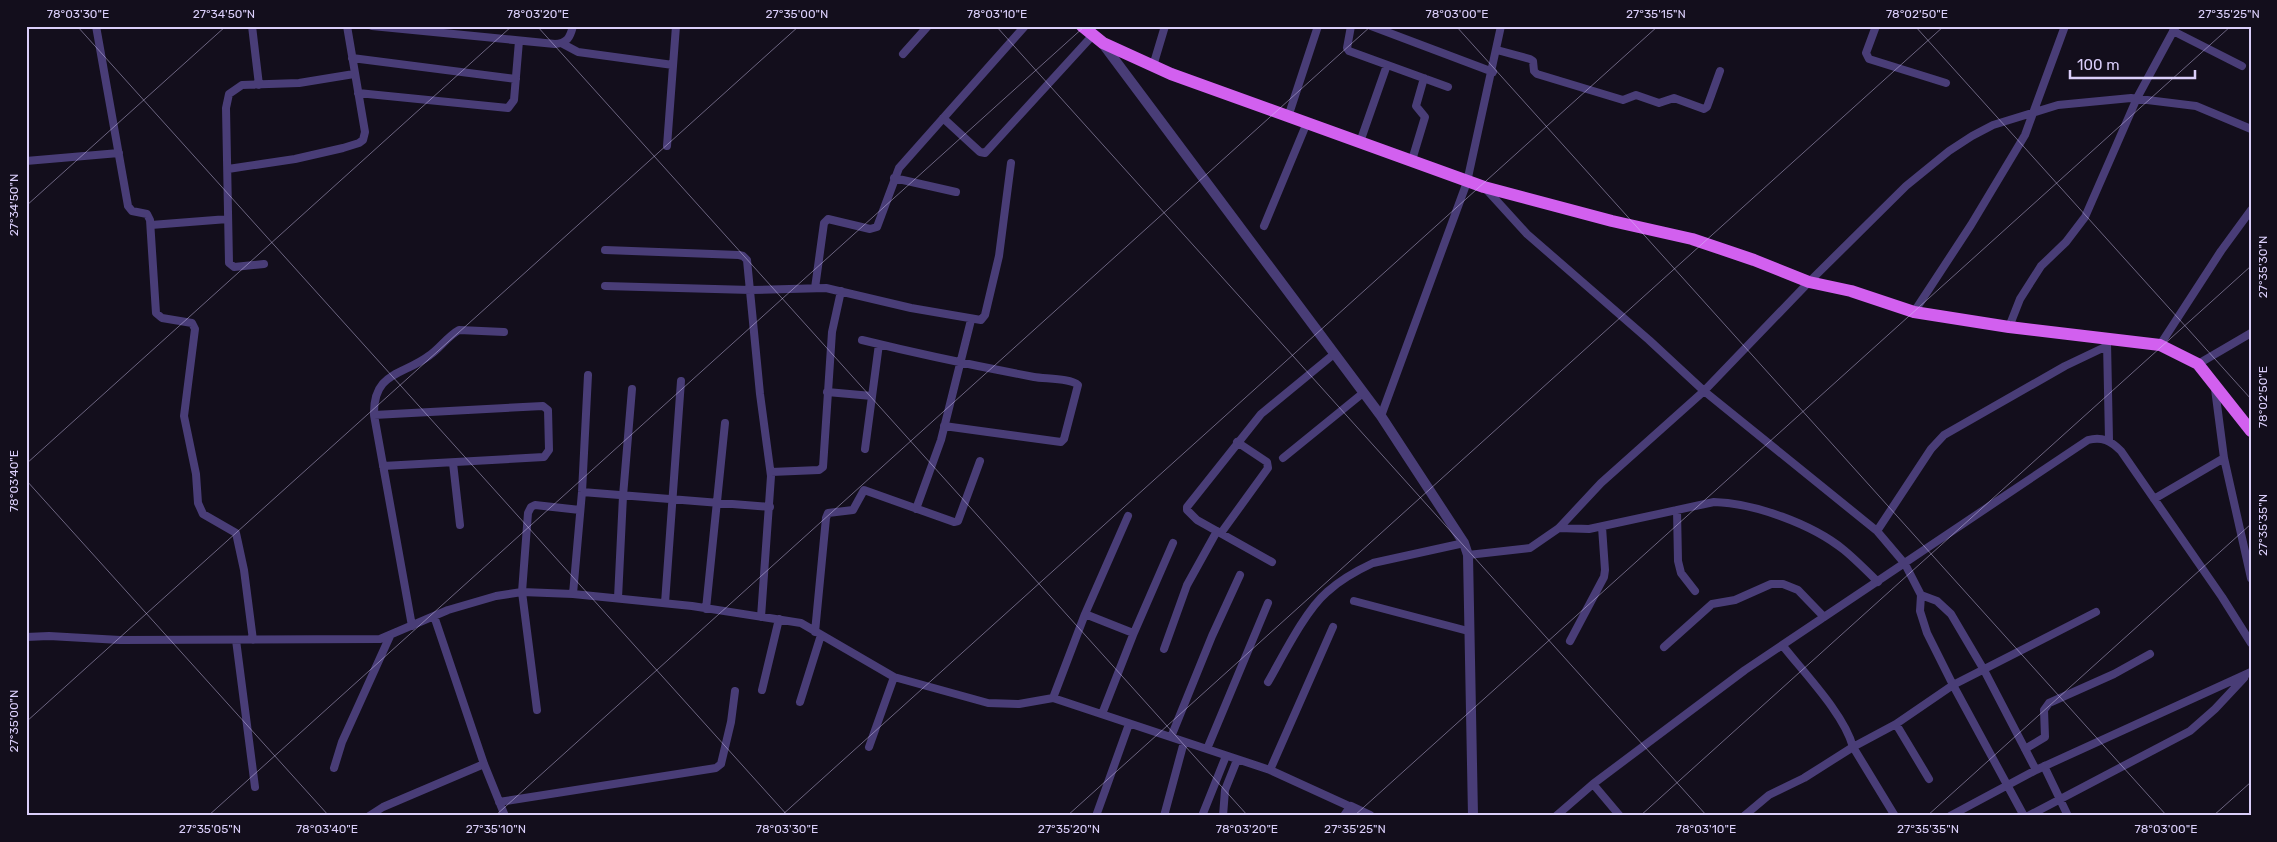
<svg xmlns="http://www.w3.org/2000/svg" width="2277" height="842" viewBox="0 0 2277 842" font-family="Rubik,sans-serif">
<rect width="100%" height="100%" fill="#130e1c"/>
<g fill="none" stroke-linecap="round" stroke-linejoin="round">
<path stroke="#493d77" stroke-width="8" d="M96 26 128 206 132 211 147 214 150 220 156 313 162 318 192 323 195 329 184 416 196 474 198 503 203 514 236 533 244 570 253 640
M252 26 259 85
M372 26 555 44C567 43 570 38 573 26
M1351 26 1347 48 1349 51 1448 87
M1371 26 1493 72
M1876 26 1866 53 1869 59 1946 83
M2173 31 2242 66
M563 44 578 52 673 65
M1497 50 1530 59 1533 61 1534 71 1537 74 1623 100 1636 95 1659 103 1674 98 1704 109 1707 107 1720 71
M903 54 928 26
M352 58 516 79
M1153 66 1165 26
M358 93 508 108 514 100 519 41
M1288 117 1318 26
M943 118 980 152 985 153 1093 35
M1360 142 1387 65
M667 146 676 26
M1412 160 1425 117 1416 106 1424 78
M26 161 119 153
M228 169 295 159 343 148 359 143 363 140 365 132 347 26
M894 178 956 192
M1486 189 1527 234 1649 340 1704 391 1877 531 1905 564 1921 595 1937 601 1951 614 1984 670 2036 770
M151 225 228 219
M1264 226 1306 125
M605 250 739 255 743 256 747 260 760 394 771 476 761 617
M264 264 234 267 229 263 226 108 229 94 242 85 299 83 354 74
M605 286 751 290 826 288 911 308 981 320 985 315 999 256 1011 163
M815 288 824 223 828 219 870 229 877 227 899 168 1025 26
M1914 312 1971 225 2025 135 2065 26
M2009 327 2020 299 2041 266 2066 242 2085 217 2137 98 2176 26
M862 340C919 354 976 366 1034 377 1044 379 1071 378 1078 385L1064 439 1061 442 944 426
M2107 342 2109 440
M2160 345 2221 251 2251 210
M2198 364 2251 333
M2215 389 2224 458 2251 578
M827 392 872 396
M374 415 543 406 548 410 549 450 544 457 383 466
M1381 416 1467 182 1501 26
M865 449 879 344
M1283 458 1363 393
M453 463 460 525
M771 472 819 470 823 467 832 332 841 291
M582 492 770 507
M2154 499 2224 458
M916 509 941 440 971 320
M1677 510 1678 561 1681 573 1695 591
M1559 528 1589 529 1714 502C1754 503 1812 524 1844 550 1856 560 1867 571 1878 582
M1877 531 1931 449 1944 435 2065 366 2107 346
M1221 533 1268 468 1267 462 1237 442
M1468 555 1530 548 1559 528 1601 483 1704 391 1809 282 1906 186 1949 151 1972 136 1993 125 2058 105 2131 98 2196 106 2251 129
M1272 562 1197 520 1187 510V507L1261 414 1334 354
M573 594 582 492 588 375
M1921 595 1920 611 1927 633 1953 685 2024 816
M618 598 623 496 632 389
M1354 601 1468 631
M665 603 681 381
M706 609 725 423
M1085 614 1133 633
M434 616 484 764 505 816
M412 626 374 415C373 371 403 376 430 355 440 348 448 336 459 330L504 332
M815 632 826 518 828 513 853 510 864 490 954 522 958 521 980 461
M26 637 49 636 120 640 380 639 448 610 496 596 522 592 573 594 692 606 801 623 894 677 988 703 1019 704 1053 698 1270 770 1351 807
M236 640 255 787
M1570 641 1604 577 1605 570 1602 527
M1783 646C1805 674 1844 714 1853 747L1895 816
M1664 647 1712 604 1735 600 1771 584H1783L1798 590 1824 617
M1164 649 1187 585 1217 531
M1268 682C1283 656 1305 611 1327 592 1340 580 1358 570 1373 563L1464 543
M762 690 779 619
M1053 698 1085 614 1128 516
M800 702 821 635
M537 710 522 592 528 513 531 507 535 505 580 510
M1102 714 1133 635 1173 543
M1896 724 1929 779
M1171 737 1212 636 1240 575
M869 747 894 677
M1207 749 1268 603
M2025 749 2045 737 2044 710 2049 703 2114 674 2150 654
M2044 766 2068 816
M334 768 342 742 390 636
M1270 770 1333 627
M1593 784 1620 816
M499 802 716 768 721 764 731 722 735 691
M369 816 383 807 484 764
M1096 816 1129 724
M1164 816 1184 742
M1202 816 1226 756
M1223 816 1225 790 1237 760
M1556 816 1593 784 1745 670 2088 440C2102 436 2111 441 2121 451L2222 597 2251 643
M1744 816 1769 795 1804 778 1853 747 1896 724 1953 685 2096 612
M1950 816 2036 770 2251 672
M2028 816 2190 731 2215 709 2244 678"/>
<path stroke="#493d77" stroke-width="10" d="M1103 44 1381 416 1464 543 1468 555 1473 816
M1345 816 1351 807 1370 816"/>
<path stroke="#d260ef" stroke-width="12" d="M1082 26 1103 43 1171 74 1484 187 1612 221 1692 239 1754 260 1809 282 1851 291 1914 312 2009 327 2160 345 2198 364 2251 431"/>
</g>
<path fill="none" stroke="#dacefa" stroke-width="1" stroke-opacity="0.45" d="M77 26 788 816M537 26 1248 816M996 26 1707 816M1456 26 2167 816M1915 26 2251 399M26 206 226 26M26 464 512 26M26 480 329 816M26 722 799 26M208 816 1085 26M495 816 1371 26M781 816 1658 26M1067 816 1944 26M1354 816 2231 26M1640 816 2251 266M1927 816 2251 524M2213 816 2251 782"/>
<rect width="2277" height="842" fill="none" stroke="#130e1c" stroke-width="55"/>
<path d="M2070 70v8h125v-8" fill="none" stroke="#dacefa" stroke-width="2.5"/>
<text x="2077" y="70" font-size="15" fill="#dacefa" stroke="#130e1c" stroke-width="4" paint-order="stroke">100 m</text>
<rect x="28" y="28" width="2222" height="786" fill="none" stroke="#dacefa" stroke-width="2"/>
<g font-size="12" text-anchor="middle" fill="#dacefa">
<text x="78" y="18">78°03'30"E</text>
<text x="224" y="18">27°34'50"N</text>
<text x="538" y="18">78°03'20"E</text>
<text x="797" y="18">27°35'00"N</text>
<text x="997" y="18">78°03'10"E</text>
<text x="1457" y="18">78°03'00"E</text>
<text x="1656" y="18">27°35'15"N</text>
<text x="1917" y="18">78°02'50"E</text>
<text x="2229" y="18">27°35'25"N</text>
<text transform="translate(14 205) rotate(-90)" y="4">27°34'50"N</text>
<text transform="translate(2263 267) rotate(-90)" y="4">27°35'30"N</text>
<text transform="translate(2263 397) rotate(-90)" y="4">78°02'50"E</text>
<text transform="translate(14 481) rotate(-90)" y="4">78°03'40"E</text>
<text transform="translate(2263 525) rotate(-90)" y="4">27°35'35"N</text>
<text transform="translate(14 721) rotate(-90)" y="4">27°35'00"N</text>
<text x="210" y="833">27°35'05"N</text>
<text x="327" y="833">78°03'40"E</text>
<text x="496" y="833">27°35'10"N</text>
<text x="787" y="833">78°03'30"E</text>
<text x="1069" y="833">27°35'20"N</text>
<text x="1247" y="833">78°03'20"E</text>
<text x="1355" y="833">27°35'25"N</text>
<text x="1706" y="833">78°03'10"E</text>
<text x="1928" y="833">27°35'35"N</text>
<text x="2166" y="833">78°03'00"E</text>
</g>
</svg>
